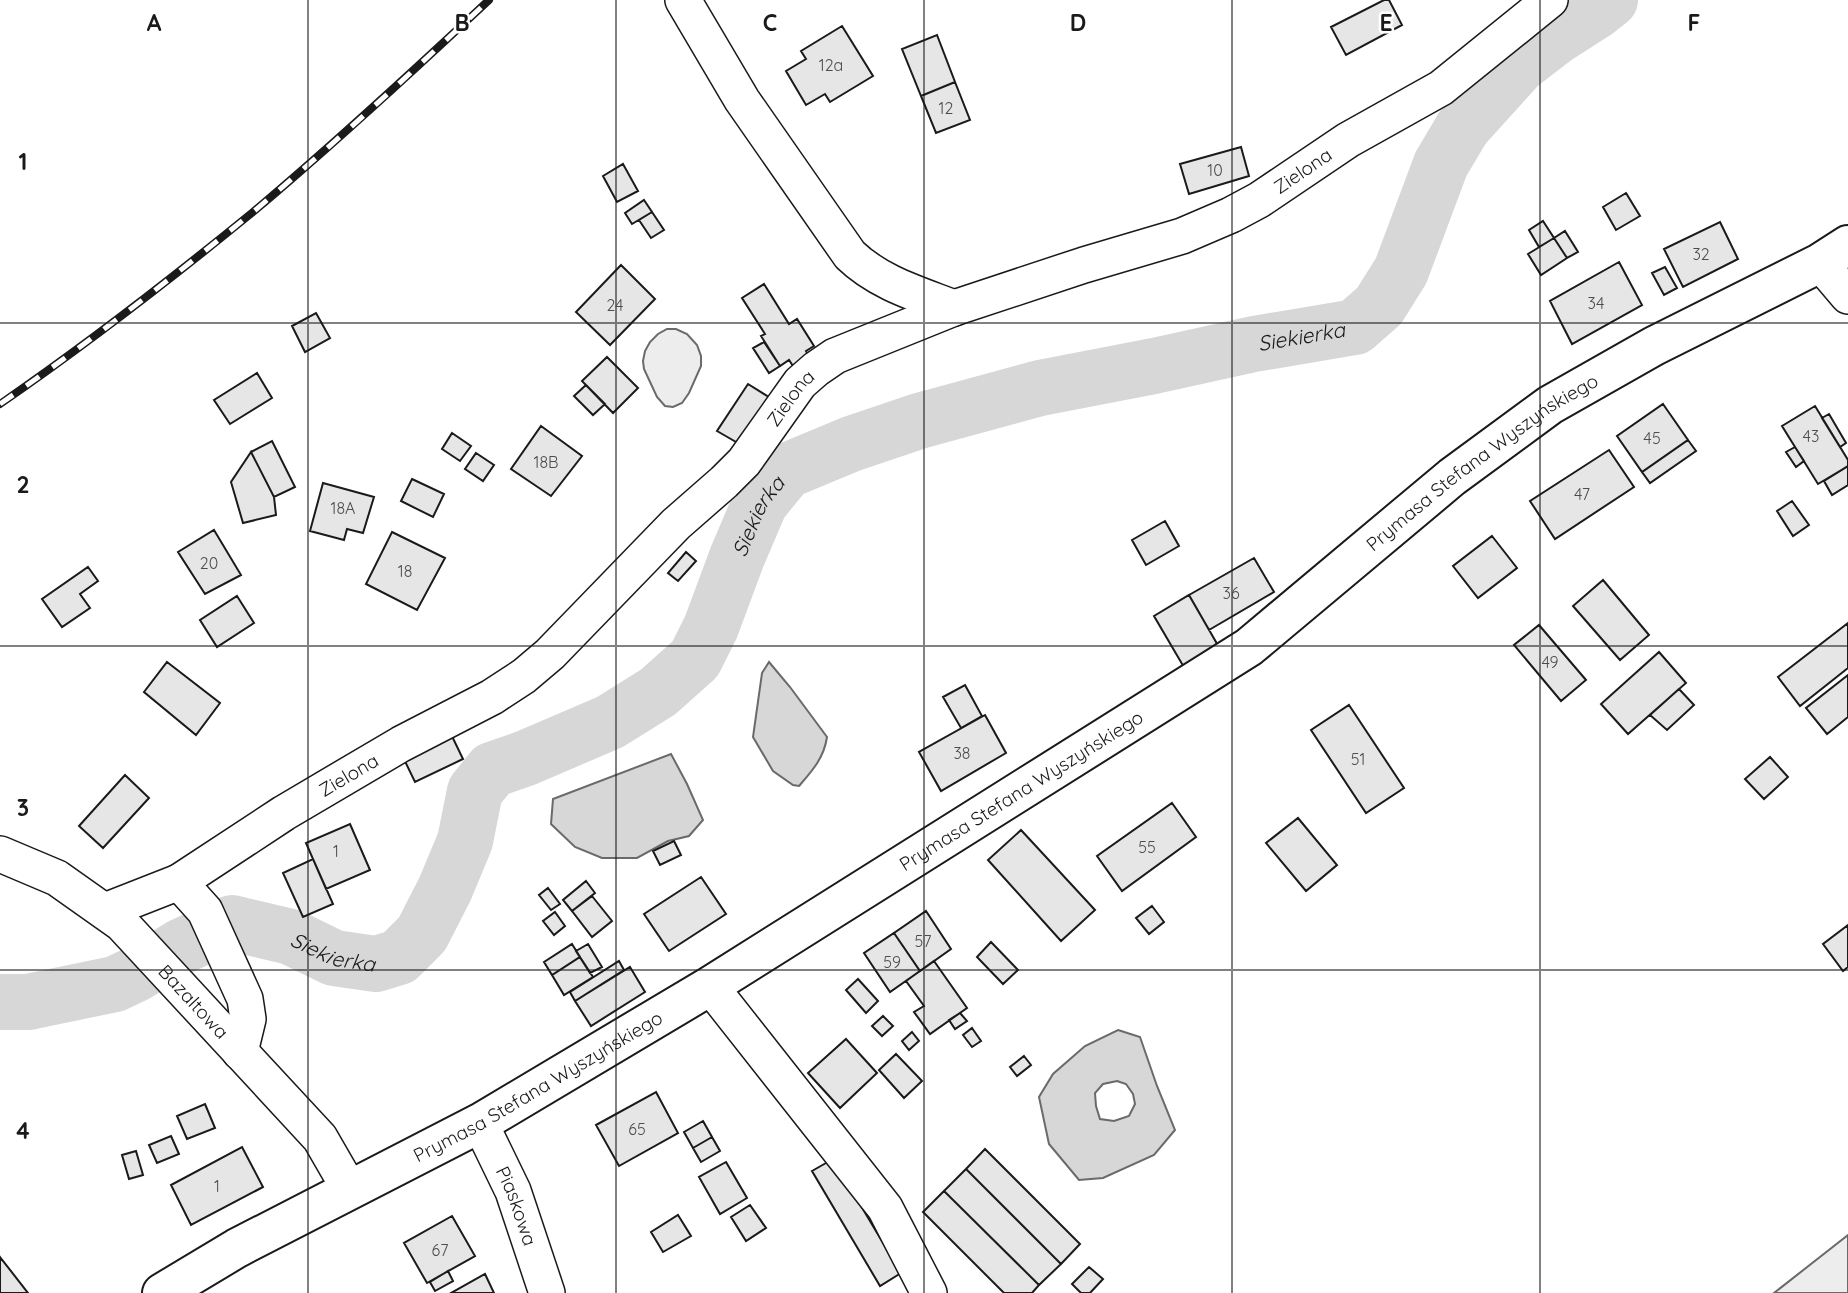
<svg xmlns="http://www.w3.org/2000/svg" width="1848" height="1293" viewBox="0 0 1848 1293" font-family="Quicksand,sans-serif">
<rect width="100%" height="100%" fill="#fff"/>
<path fill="#ededed" stroke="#6a6a6a" stroke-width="2" d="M667 329H676L687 334 697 345 701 356V366L689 393 682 403 673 407 665 406 657 397 644 369 643 361 645 351 650 342 658 334Z
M1848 1235V1293H1774Z"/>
<path fill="#d7d7d7" stroke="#6a6a6a" stroke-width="2" fill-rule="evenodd" d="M769 662 790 687 827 737C824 758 812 771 799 786L793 785 773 771 753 737 762 673Z
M671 754 687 784 703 820 689 836 668 841 637 858H602L575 847 551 824 553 799Z
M1118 1030 1140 1037 1157 1086 1175 1130 1154 1155 1103 1178 1079 1180 1049 1144 1039 1097 1053 1074 1085 1046ZM1117 1081 1126 1084 1133 1094 1135 1104 1129 1116 1114 1121 1100 1119 1096 1106 1095 1093 1103 1084Z"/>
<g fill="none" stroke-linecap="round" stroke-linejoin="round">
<path stroke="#d7d7d7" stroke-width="56" id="s1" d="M0 1002H28L115 984 136 974 180 947 232 923 291 937 334 958 376 964 399 957 422 934 445 889 465 841 475 791 492 770 526 758 610 722 658 692 695 659 711 627 737 557 760 503 786 471 851 444 919 421 1040 388 1154 366 1254 344 1355 327 1379 306 1401 271 1441 164 1463 127 1519 65 1554 38 1596 11 1610 0"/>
</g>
<path fill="#e6e6e6" stroke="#1a1a1a" stroke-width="2" d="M1384 0H1389L1402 25 1346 55 1331 27Z
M842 26 873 76 830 102 825 94 806 105 786 71 806 59 801 51Z
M937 35 955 82 921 96 902 49Z
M955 82 970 120 936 133 921 96Z
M1241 147 1249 176 1189 194 1180 164Z
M623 164 638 191 617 202 603 176Z
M1626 193 1640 216 1616 230 1603 207Z
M644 200 652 212 632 224 625 213Z
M652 212 664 230 651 238 639 220Z
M1543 221 1554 238 1539 247 1529 230Z
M1720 222 1738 259 1683 287 1664 249Z
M1565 231 1578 252 1567 258 1554 238Z
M1554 238 1567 258 1541 275 1528 254Z
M1619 262 1642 305 1572 344 1550 301Z
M621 265 655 299 610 345 576 312Z
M1665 267 1677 288 1664 295 1652 273Z
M764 284 789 324 797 319 814 346 806 351 809 356 793 366 789 360 780 366 761 336 765 334 742 298Z
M316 313 330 338 305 352 292 326Z
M764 342 780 366 769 373 753 348Z
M607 357 638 388 613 413 582 381Z
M257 373 272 398 230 424 214 400Z
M748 384 772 399 743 446 717 431Z
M586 385 605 404 593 415 574 396Z
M1663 404 1688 440 1642 472 1617 436Z
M1815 406 1848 460V466L1818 484 1782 426Z
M1829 414 1846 443 1840 447 1822 418Z
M541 426 582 456 551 496 511 469Z
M452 433 471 446 460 461 442 449Z
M1688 440 1696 451 1650 483 1642 472Z
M272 441 295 487 274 497 251 452Z
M1795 447 1804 461 1796 467 1786 452Z
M1609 450 1634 487 1555 539 1530 501Z
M251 452 274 497 276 515 243 523 231 482Z
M476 453 494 465 483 481 465 469Z
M1848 466V485L1832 495 1824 481Z
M412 479 444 494 433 517 401 501Z
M323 483 374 497 363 533 347 529 344 540 310 531Z
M1792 501 1809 525 1793 536 1777 511Z
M1165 521 1179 546 1146 565 1132 540Z
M214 530 241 575 205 594 178 552Z
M392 532 445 558 417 610 366 584Z
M1492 536 1517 568 1478 598 1453 566Z
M686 552 696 561 678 581 668 573Z
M1254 558 1274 592 1209 630 1189 595Z
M88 567 98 581 80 594 90 608 62 627 42 599Z
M1603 580 1649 635 1620 660 1573 606Z
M1189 595 1220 649 1185 669 1154 616Z
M237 596 254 623 217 647 200 620Z
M1848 623V668L1800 706 1778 677Z
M1539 625 1586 680 1561 701 1514 645Z
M1659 652 1686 683 1628 734 1601 704Z
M167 662 220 703 196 735 144 692Z
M1848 675V717L1827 734 1806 708Z
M965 685 982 716 961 728 943 697Z
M1679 689 1694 705 1667 730 1650 715Z
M1349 705 1404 788 1366 813 1311 730Z
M985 715 1006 753 941 791 919 752Z
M449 730 463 759 415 782 401 753Z
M1770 757 1788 777 1764 799 1745 779Z
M125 775 149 798 103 848 79 826Z
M1172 803 1196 837 1122 891 1097 856Z
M1298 818 1337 865 1306 891 1266 843Z
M350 824 370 870 326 889 306 843Z
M1021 830 1095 910 1061 941 988 860Z
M674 841 681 855 660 865 653 851Z
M313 859 333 904 303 917 283 873Z
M701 877 726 914 669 951 644 914Z
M586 881 595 893 572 911 563 900Z
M548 888 560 904 551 910 539 895Z
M592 896 612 921 592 937 572 911Z
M1152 906 1164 922 1149 934 1136 918Z
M926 911 951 949 920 971 894 933Z
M555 912 565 926 554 935 543 921Z
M1848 925V967L1843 971 1823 944Z
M894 933 920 971 890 992 864 953Z
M991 942 1018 970 1003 984 977 957Z
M572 944 580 957 552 975 544 962Z
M588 944 602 967 590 973 576 951Z
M580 957 593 977 564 995 552 975Z
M619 961 624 970 575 1001 570 992Z
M934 961 967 1008 930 1034 914 1012 924 1006 906 981Z
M630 967 645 992 591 1026 575 1001Z
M858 979 878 1001 866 1013 846 990Z
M960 1013 967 1021 955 1029 949 1020Z
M883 1016 893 1026 882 1036 872 1026Z
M972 1028 981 1041 972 1047 963 1035Z
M912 1032 919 1041 909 1050 902 1041Z
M846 1039 877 1073 840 1108 808 1073Z
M896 1054 922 1081 904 1098 879 1070Z
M1024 1056 1031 1065 1017 1076 1010 1067Z
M656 1092 678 1133 619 1166 596 1125Z
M205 1104 215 1128 187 1139 177 1116Z
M703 1121 712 1137 693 1148 684 1132Z
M171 1136 179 1154 157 1163 149 1145Z
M712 1137 720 1151 701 1162 693 1148Z
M242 1147 263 1187 191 1225 171 1185Z
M985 1149 1080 1244 1061 1264 966 1169Z
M136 1151 143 1175 129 1179 122 1155Z
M833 1159 901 1273 880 1286 812 1171Z
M726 1162 747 1198 720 1214 699 1177Z
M966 1169 1061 1264 1039 1285 944 1191Z
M944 1191 1039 1285 1032 1293H1004L923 1212Z
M750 1205 766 1228 746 1241 731 1217Z
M678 1215 691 1236 663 1252 651 1232Z
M452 1216 475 1256 427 1283 404 1243Z
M0 1257 28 1293H0Z
M1089 1267 1103 1279 1090 1293H1081L1072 1284Z
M448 1271 453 1281 435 1291 430 1282Z
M485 1274 494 1293H451Z"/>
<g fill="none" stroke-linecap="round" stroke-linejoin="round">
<g stroke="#1a1a1a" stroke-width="38">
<g id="minor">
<path d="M683 0 742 100 850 255C879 283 918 294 954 308"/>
<path d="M1820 263 1848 296"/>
<path id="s2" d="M0 854 57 878 122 924 320 1138 350 1190"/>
<path d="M179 882 205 911 245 999 248 1019 240 1052"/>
<path id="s3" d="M105 911 179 882 284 813 401 744 492 697 524 676 550 654 676 524 724 482 744 462 800 383 816 369 835 356 954 308 1084 265 1182 236 1231 215 1259 200 1348 140 1441 88 1550 0"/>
<path d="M710 986 885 1208 929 1293"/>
<path id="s4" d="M480 1123 513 1191 547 1293"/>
</g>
</g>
<g stroke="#1a1a1a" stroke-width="42">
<g id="major">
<path id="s5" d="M162 1293 237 1248 480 1123 710 986 1249 647 1452 477 1550 405 1654 346 1820 263 1848 245"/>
</g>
</g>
<use href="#minor" stroke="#fff" stroke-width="35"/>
<use href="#major" stroke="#fff" stroke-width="38"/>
<g stroke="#1a1a1a" stroke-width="8">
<path id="rail" d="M0 404C87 344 171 279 253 212 334 144 412 72 489 0"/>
</g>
<use href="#rail" stroke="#fff" stroke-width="5" stroke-dasharray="16" stroke-linecap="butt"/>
</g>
<path fill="none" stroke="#1a1a1a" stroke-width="2" stroke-opacity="0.55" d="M308 0V1293M616 0V1293M924 0V1293M1232 0V1293M1540 0V1293M0 323H1848M0 646H1848M0 970H1848"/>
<g text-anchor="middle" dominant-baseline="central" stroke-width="5" stroke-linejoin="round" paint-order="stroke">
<g font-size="16" fill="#4d4d4d">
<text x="831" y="65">12a</text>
<text x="946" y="108">12</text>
<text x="1215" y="170">10</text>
<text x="1701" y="254">32</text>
<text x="1596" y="303">34</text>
<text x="615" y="305">24</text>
<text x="1811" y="436">43</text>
<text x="1652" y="438">45</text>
<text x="546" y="462">18B</text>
<text x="1582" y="494">47</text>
<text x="343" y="508">18A</text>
<text x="209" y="563">20</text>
<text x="405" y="571">18</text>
<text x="1231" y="593">36</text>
<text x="1550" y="662">49</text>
<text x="962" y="753">38</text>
<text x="1358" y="759">51</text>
<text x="1147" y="847">55</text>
<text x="336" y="851">1</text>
<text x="923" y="941">57</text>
<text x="892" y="962">59</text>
<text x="637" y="1129">65</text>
<text x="217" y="1186">1</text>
<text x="440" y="1250">67</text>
</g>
<g font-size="19" fill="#1a1a1a" stroke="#fff">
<text stroke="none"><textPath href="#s3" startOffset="1435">Zielona</textPath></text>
<text stroke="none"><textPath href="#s3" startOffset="868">Zielona</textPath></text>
<text stroke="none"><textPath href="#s5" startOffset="1563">Prymasa Stefana Wyszyńskiego</textPath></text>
<text stroke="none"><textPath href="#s3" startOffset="280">Zielona</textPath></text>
<text stroke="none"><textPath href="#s5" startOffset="996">Prymasa Stefana Wyszyńskiego</textPath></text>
<text stroke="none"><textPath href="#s2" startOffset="247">Bazaltowa</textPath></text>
<text stroke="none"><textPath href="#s5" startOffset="429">Prymasa Stefana Wyszyńskiego</textPath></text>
<text stroke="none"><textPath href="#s4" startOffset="91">Piaskowa</textPath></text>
</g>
<g font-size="21" font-style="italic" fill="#1a1a1a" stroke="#fff">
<text stroke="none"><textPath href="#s1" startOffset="1615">Siekierka</textPath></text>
<text stroke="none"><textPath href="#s1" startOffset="1027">Siekierka</textPath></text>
<text stroke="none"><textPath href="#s1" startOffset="355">Siekierka</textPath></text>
</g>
</g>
<g font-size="23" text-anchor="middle" font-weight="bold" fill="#1a1a1a" stroke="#fff" stroke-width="5" stroke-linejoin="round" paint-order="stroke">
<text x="154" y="31">A</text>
<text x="462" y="31">B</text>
<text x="770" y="31">C</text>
<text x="1078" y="31">D</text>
<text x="1386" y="31">E</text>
<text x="1694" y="31">F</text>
<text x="23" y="170">1</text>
<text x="23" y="493">2</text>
<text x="23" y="816">3</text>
<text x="23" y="1139">4</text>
</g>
</svg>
